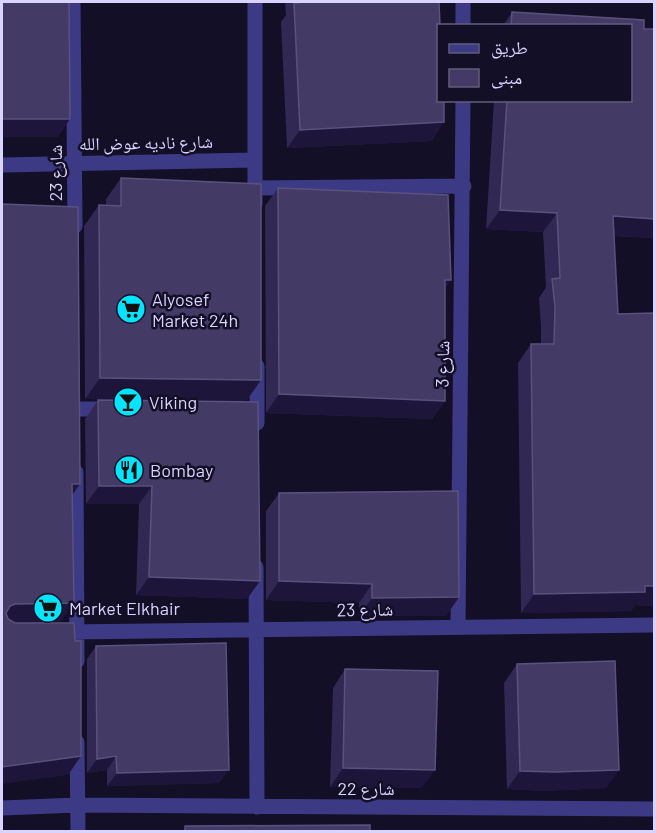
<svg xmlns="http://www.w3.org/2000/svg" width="656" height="833" viewBox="0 0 656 833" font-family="Barlow,'Noto Naskh Arabic',sans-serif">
<rect width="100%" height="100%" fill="#130f26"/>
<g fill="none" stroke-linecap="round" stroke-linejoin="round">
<path stroke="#3d3a85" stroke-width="15" d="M73 2 75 226
M255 2V204
M463 2V26
M2 165 254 160
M255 188 464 186
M257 366V423
M75 409H113
M76 472 77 661
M256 567 257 807
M458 627 463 100
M67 632 654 625
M77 742 78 832
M2 808 78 805 654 809"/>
</g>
<path fill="#312854" d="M285 2H439L432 141 287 148 281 22 286 15Z
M512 12 644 20V29H654V238L614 236 618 314 654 313V606L635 605 631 611 521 613 518 363 531 344H541V326L539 298 546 287 543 232 486 229 494 100H630V26H503Z
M121 178 261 380 246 401 85 399 84 226 99 205H106V199Z
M278 188 445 289V401L432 419 266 413 265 206Z
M98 400 247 599 136 595 139 504H86L85 419Z
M279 493 459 597 446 616H359V603L266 600V511Z
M96 646 219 783 107 786V770L87 773V659Z
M517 664 606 788 542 791 507 789 504 683Z
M345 669 422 788 330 787 333 688Z"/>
<path fill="#1d163a" d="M2 119H70L58 137H2Z
M444 122 432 141 287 148 300 130Z
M500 210 557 213 543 232 486 229Z
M613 216 654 219V238L599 235Z
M445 280H451L438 298Z
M100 378 261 380 246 401 85 399Z
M279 394 445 401 432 419 266 413Z
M72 484H80L66 504Z
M99 486H152L139 504H86Z
M149 577 260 581 247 599 136 595Z
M279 581 372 584 359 603 266 600Z
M645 586H654V606L635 605 631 611 521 613 534 594Z
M459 597 446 616H359L372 598Z
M74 603 60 623H2V618L10 606 15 604Z
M81 756 68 775 2 784V767Z
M116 756 107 770 87 773 97 759Z
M343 768 435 770 422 788 330 787Z
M229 770 219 783 107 786 117 773Z
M619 770 606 788 542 791 507 789 520 771Z"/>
<path fill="#433a66" stroke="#5a527e" stroke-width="1.5" d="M2 2H69L70 119H2Z
M299 2H439L440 26H438V100H444V122L300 130 294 3H299Z
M512 12 644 20V29H654V219L613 216 618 314 654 313V586H645V592L534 594 531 344H554L555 307 552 279 560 278 557 213 500 210 507 100H630V26H511Z
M121 178 261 184V380L100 378 99 205 121 206Z
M278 188 448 195 451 280H445V401L279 394Z
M2 204 78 207 80 484H72L74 603 15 604 10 606 6 613 8 619 15 623H74L75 641H81V756L2 767Z
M98 400 258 402 260 581 149 577 152 486H99Z
M458 491 459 597 372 598V584L279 581V493Z
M226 643 229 770 117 773 116 756 97 759 96 646Z
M615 661 619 770 555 772 520 771 517 664Z
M345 669 438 671 435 770 343 768Z
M370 825V831H185V826Z"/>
<defs>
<g id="supermarket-disc" transform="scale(1.5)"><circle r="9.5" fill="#00e5ff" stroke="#130f26"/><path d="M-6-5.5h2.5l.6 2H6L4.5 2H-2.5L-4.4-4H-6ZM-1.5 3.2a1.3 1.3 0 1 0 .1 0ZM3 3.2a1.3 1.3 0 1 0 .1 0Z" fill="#111"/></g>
<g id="bar-disc" transform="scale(1.5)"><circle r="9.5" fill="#00e5ff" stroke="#130f26"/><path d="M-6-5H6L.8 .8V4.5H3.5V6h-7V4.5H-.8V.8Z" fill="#111"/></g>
<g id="restaurant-disc" transform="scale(1.5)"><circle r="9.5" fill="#00e5ff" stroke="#130f26"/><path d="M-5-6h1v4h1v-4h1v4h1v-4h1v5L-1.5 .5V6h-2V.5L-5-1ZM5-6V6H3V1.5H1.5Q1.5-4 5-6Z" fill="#111"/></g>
</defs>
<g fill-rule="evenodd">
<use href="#supermarket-disc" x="131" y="309"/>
<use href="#bar-disc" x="128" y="402"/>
<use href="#restaurant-disc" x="129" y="470"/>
<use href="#supermarket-disc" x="48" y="608"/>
</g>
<g text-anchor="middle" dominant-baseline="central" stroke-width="5" stroke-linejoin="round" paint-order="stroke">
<g font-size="18" fill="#d9d4ff" stroke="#130f26">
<text transform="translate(146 142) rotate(-1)">شارع ناديه عوض الله</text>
<text transform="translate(55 173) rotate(-90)">شارع 23</text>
<text transform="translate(442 364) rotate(-89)">شارع 3</text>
<text transform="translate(365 609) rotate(-1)">شارع 23</text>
<text x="366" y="788">شارع 22</text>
</g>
<g font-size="18" fill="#d9d4ff" stroke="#130f26" text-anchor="start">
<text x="152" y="299">Alyosef<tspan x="152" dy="21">Market 24h</tspan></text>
<text x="149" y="402">Viking</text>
<text x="150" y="470">Bombay</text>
<text x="69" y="608">Market Elkhair</text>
</g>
</g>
<rect width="656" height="833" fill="none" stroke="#d9d4ff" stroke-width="6"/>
<rect x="437" y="24" width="195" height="78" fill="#130f26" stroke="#625e7d" stroke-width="1.5"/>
<rect x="449" y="44" width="30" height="9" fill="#3d3a85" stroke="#625e7d" stroke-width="1.5"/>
<text x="491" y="54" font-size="18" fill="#d9d4ff">طريق</text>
<rect x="449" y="69" width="30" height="18" fill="#433a66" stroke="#625e7d" stroke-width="1.5"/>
<text x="491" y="84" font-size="18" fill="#d9d4ff">مبنى</text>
</svg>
